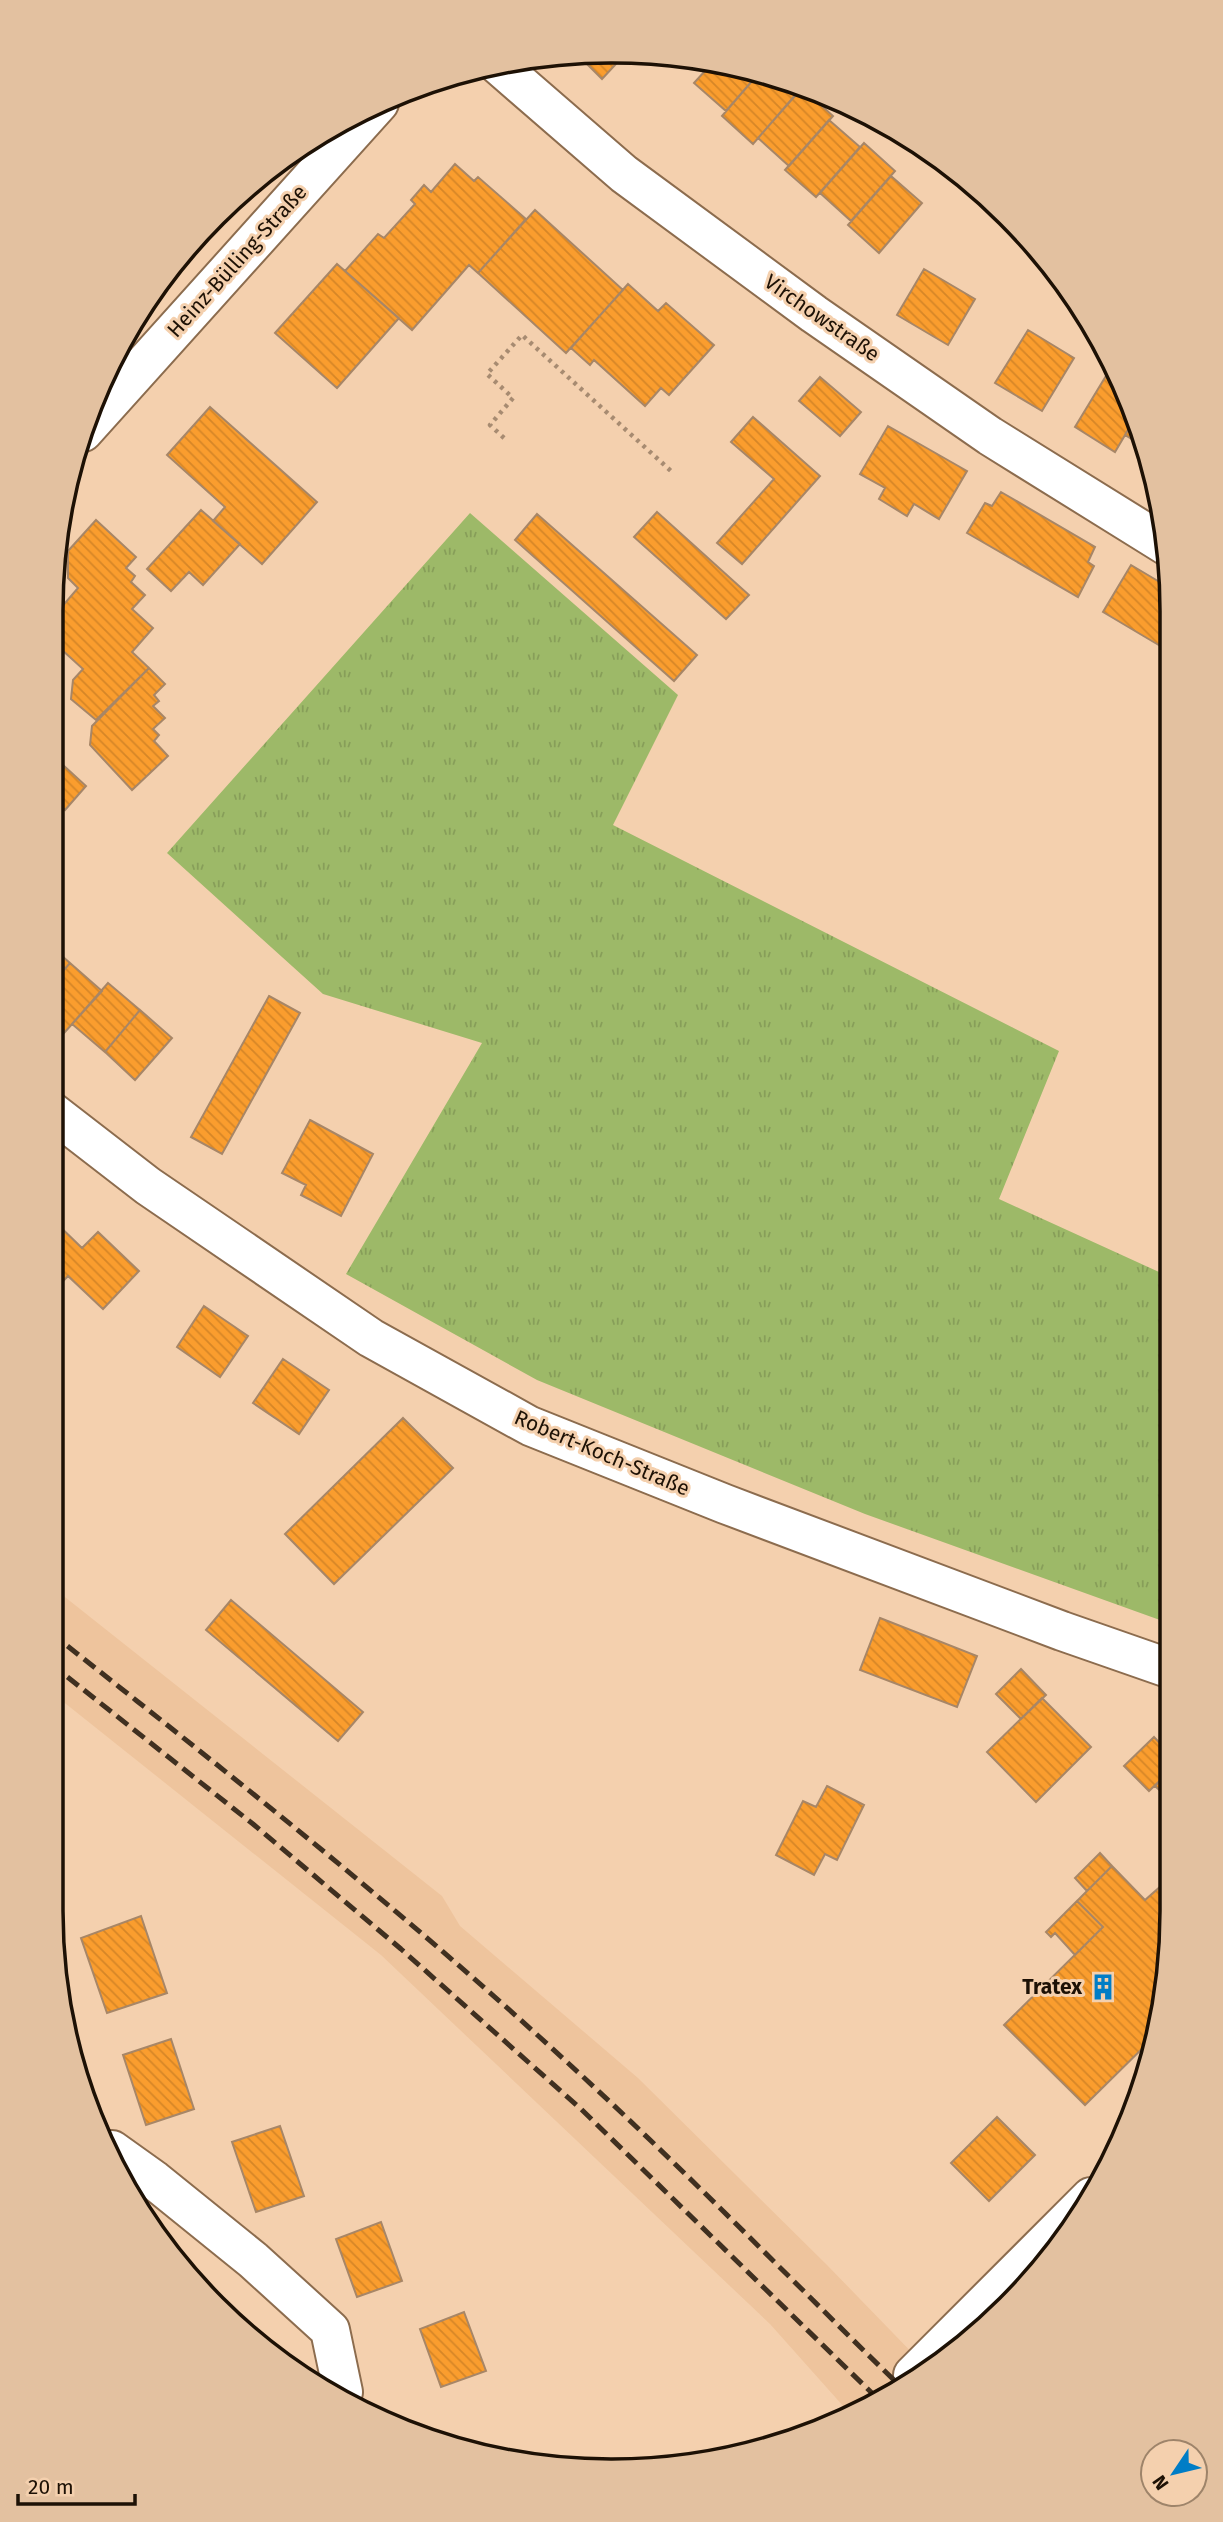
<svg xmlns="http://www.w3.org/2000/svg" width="1223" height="2522" viewBox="0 0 1223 2522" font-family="'Fira Sans',sans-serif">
<defs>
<pattern id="grass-tufts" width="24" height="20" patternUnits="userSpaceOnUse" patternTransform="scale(1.75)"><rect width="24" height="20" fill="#9db968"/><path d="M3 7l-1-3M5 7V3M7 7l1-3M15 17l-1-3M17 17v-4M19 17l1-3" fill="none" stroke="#879e59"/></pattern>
<pattern id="building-back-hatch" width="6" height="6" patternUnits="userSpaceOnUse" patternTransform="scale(1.75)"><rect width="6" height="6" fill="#fa9d2e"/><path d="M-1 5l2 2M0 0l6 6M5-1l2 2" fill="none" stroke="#d68627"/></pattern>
</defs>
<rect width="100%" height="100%" fill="#f4d0ae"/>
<path fill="#eec49d" d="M51 1586 442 1896 460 1926 638 2078 827 2265 925 2366 860 2413 852 2416 770 2324 381 1955 51 1692Z"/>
<path fill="url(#grass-tufts)" d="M470 513 678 695 613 825 1059 1051 999 1199 1170 1277 1171 1624 865 1514 537 1380 346 1274 482 1043 323 994 167 853Z"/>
<path fill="url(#building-back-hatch)" stroke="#a78667" stroke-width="2" d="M612 51 627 52 602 79 577 54Z
M714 61 759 73 726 111 694 83Z
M759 73 783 80 797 93 753 144 722 116Z
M802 88 833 116 789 166 758 138Z
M829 120 860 147 816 197 785 170Z
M864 143 895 171 851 221 820 193Z
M455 164 474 181 478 177 526 219 478 273 469 265 412 330 345 271 378 234 384 238 415 204 411 200 424 185 431 192Z
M891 176 922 203 879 253 848 225Z
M535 210 623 290 566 353 478 273Z
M337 264 399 318 337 388 275 333Z
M924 269 975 299 948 345 897 315Z
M628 284 658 311 666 303 714 345 669 395 661 388 645 406 594 360 590 365 571 348Z
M1028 330 1074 358 1042 411 995 383Z
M1112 366 1129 397 1135 418 1115 452 1075 427Z
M820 377 861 412 840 436 799 401Z
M210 407 317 502 262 564 213 521 225 507 167 455Z
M753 417 820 476 742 564 717 543 774 479 731 442Z
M1135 418 1143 446 1125 435Z
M888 426 967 471 939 519 914 504 907 516 879 499 885 488 860 474Z
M1001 492 1095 547 1088 562 1094 566 1078 597 967 533 985 503 992 506Z
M201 510 240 544 203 585 189 572 171 591 147 569Z
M657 512 749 595 726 619 634 537Z
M537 514 697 655 674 681 515 540Z
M96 520 136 557 126 568 135 576 131 582 145 595 132 609 153 628 132 652 149 668 96 720 71 699 73 680 83 669 61 649 59 610 78 588 68 578V551Z
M1131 565 1168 587V637L1162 647 1103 612Z
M149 668 165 684 154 695 159 701 153 706 165 718 153 729 159 735 154 741 168 756 132 790 90 745 92 726Z
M51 754 86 786 65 810 51 797Z
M51 946 70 963 51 985Z
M70 963 102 991 64 1033 51 1021V985Z
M108 983 140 1010 105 1052 72 1024Z
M269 996 300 1013 222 1154 191 1137Z
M140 1010 172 1038 135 1080 105 1052Z
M310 1120 373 1154 341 1216 301 1195 306 1185 282 1173Z
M51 1218 82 1248 98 1232 139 1271 103 1309 68 1276 51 1294Z
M204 1306 248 1336 220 1377 177 1347Z
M283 1359 329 1390 299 1434 253 1403Z
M403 1418 453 1468 334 1584 285 1534Z
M231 1600 363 1712 338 1741 206 1630Z
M880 1618 977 1656 957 1707 860 1670Z
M1021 1669 1046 1695 1021 1719 996 1694Z
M1042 1698 1091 1747 1036 1802 987 1752Z
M1154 1737 1172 1756V1769L1149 1791 1124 1766Z
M1172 1770V1802L1155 1786Z
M827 1786 864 1805 837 1860 825 1854 814 1875 776 1855 803 1801 816 1807Z
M1100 1853 1112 1866 1087 1891 1075 1878Z
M1112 1866 1145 1900 1161 1886 1172 1898 1161 2020 1157 2034 1085 2105 1004 2025 1103 1927 1077 1901Z
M1077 1901 1103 1927 1075 1955 1055 1933 1051 1937 1046 1932Z
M141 1916 167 1993 107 2013 81 1938Z
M171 2039 194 2109 146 2125 123 2055Z
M997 2117 1035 2155 989 2201 951 2163Z
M280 2126 304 2196 256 2212 232 2142Z
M381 2222 402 2281 357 2297 336 2239Z
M464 2312 486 2371 441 2387 420 2329Z"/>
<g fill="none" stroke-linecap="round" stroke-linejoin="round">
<g stroke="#8c6c4e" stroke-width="42">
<path id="minor" d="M496 63 624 174 814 314 990 436 1167 546
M83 432 379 103
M51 1111 148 1186 371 1338 530 1426 725 1504 1062 1631 1171 1669
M112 2150 154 2180 253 2260 330 2330 343 2392
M913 2375 1091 2197"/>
</g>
<path stroke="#a78b71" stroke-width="4.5" stroke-dasharray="3.5 5" stroke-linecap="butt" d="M504 438 490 425 513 398 487 374 522 335 671 471"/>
<use href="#minor" stroke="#fff" stroke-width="38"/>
<path stroke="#403020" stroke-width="5" stroke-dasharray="14 7" stroke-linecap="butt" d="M51 1633C227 1772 403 1911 568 2063 682 2167 789 2278 899 2385
M51 1664 253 1824 401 1949 581 2109 879 2400"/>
</g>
<defs>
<g id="building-bare" transform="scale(2.1)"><path d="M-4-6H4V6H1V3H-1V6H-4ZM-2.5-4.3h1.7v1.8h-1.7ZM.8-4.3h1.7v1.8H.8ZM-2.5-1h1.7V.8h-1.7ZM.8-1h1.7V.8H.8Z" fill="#007dc6" stroke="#f4d0ae" stroke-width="2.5" paint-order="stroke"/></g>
</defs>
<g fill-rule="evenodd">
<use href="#building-bare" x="1103" y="1987"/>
</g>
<g text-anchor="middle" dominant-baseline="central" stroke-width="6" stroke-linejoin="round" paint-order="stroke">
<g font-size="21" fill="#1d1105" stroke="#f4d0ae">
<text transform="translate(237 261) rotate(-48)">Heinz-Bülling-Straße</text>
<text transform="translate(822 318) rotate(35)">Virchowstraße</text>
<text transform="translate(602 1453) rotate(23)">Robert-Koch-Straße</text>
</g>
<g font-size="21" font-weight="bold" fill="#1d1105" stroke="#f4d0ae" text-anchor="end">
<text x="1082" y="1987">Tratex</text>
</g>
</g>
<path d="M0 0H1223V2522H0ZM611 63H612A548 548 0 0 1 1160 611V1911A548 548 0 0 1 612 2459H611A548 548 0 0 1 63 1911V611A548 548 0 0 1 611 63Z" fill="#e3c1a0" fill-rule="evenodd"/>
<path fill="none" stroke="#1d1105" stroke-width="3.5" d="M611 63H612A548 548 0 0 1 1160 611V1911A548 548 0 0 1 612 2459H611A548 548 0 0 1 63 1911V611A548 548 0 0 1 611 63Z"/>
<g transform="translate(1174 2473) rotate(235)"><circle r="33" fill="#f4d0ae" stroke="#9e846a" stroke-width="2"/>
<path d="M0-5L12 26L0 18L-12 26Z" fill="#007dc6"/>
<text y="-10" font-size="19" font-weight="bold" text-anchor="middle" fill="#1d1105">N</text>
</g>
<path d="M18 2494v10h117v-10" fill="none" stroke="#1d1105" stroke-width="3.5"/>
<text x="28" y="2494" font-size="21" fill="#1d1105" stroke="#f4d0ae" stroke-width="5" paint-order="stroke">20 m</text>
</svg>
